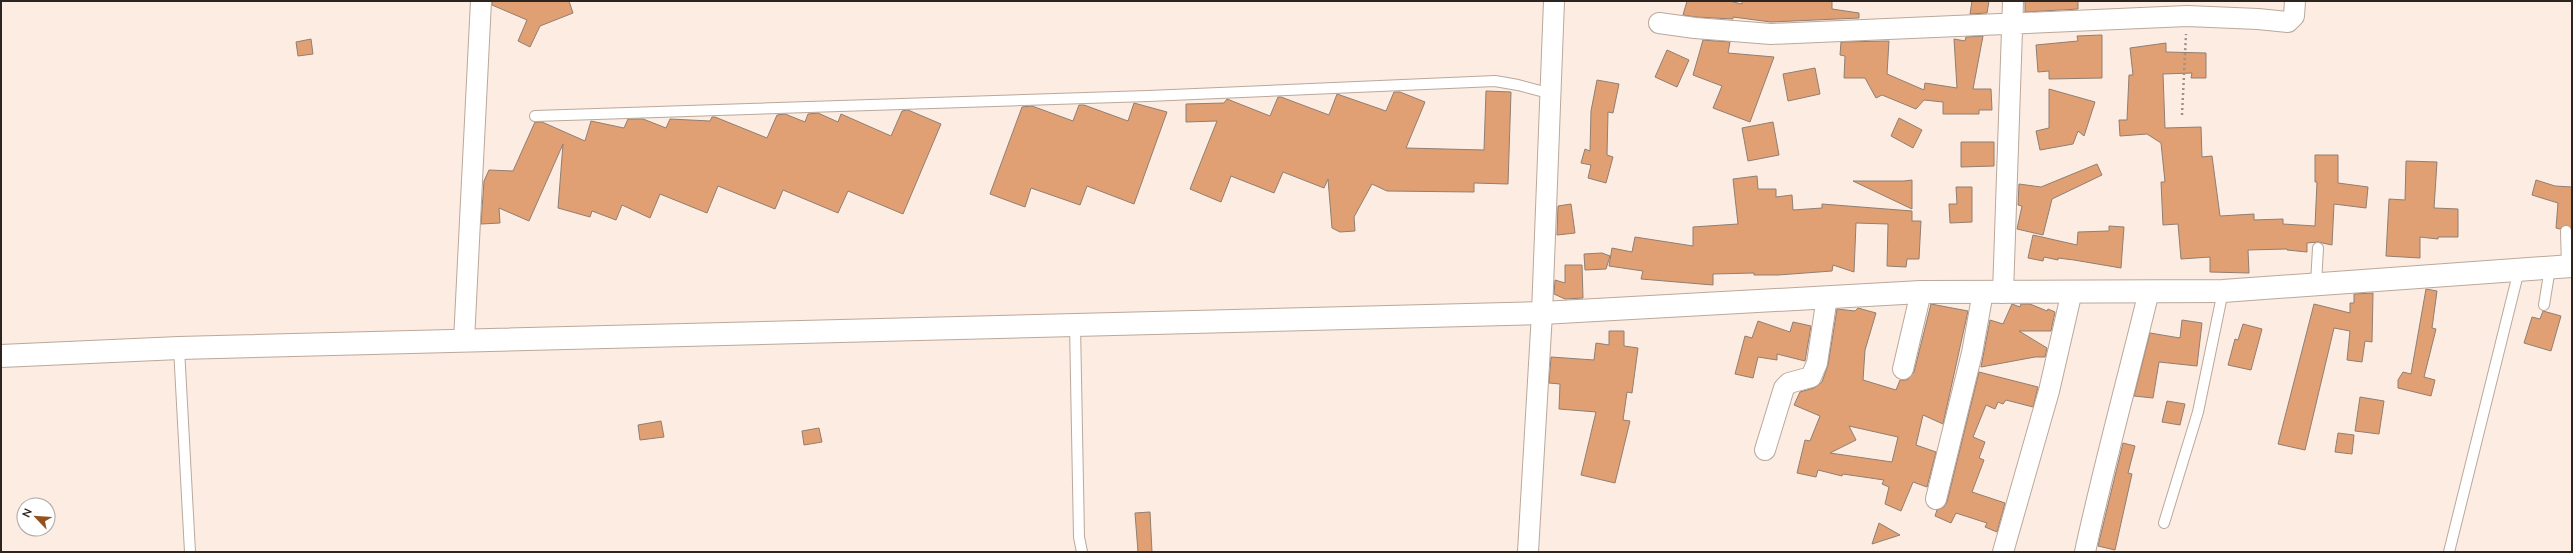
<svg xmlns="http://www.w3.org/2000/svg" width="2573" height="553" viewBox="0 0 2573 553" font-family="Mulish,sans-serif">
<rect width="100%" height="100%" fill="#fcece1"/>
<path fill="#e0a073" stroke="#917e72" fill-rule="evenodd" d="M492 1H569L573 13 540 26 530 47 518 41 527 20 492 5Z
M1687 1H1729L1742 4V1H1832V9L1859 13V18L1771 22 1733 17V19L1696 17 1683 15Z
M1972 1H1989L1987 13 1970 14Z
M2025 1H2078V9L2025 12Z
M2102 35V78L2049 79V71L2038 72 2036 45 2078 41 2077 36Z
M1983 36 1973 89H1991L1992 110H1979V114H1943V102L1924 100 1916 109 1882 95 1876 98 1865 78H1844L1845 56 1840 55 1841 42 1889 41 1887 74 1924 90 1925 83 1957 88 1954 39 1965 41 1966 37Z
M311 39 313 54 298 56 296 42Z
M1703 40 1730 42 1728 53 1774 57 1750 122 1713 108 1722 86 1693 75Z
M2166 43V52L2206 53V78H2191L2192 73 2163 74 2165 128 2201 127 2202 157 2212 156 2220 216 2254 214V220L2283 219V224L2315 226 2317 182H2315V155H2338V183L2368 187 2366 208 2334 204 2332 245 2318 242 2307 243V252L2287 250V249L2248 250 2249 273 2210 272V257L2181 259 2178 224 2163 225 2161 182H2165L2161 143 2147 134 2120 136 2119 120H2127L2129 75H2133L2130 48Z
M1667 50 1689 60 1677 87 1655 77Z
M1815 68 1820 94 1788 101 1783 74Z
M1597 80 1619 84 1613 113 1608 112 1607 155 1613 157 1606 183 1588 178 1591 165 1581 163 1585 149 1590 151 1591 111Z
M2049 89 2095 102 2084 136 2078 131 2073 144 2040 150 2036 131 2049 128Z
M1486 91 1511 92 1508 184 1474 183V192L1387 191 1372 184 1354 217 1355 231 1340 232 1332 228 1328 179 1324 188 1283 172 1274 193 1231 176 1221 202 1190 189 1217 121 1186 122V104L1224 103 1227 99 1270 116 1278 97H1281L1329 115 1337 94 1386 111 1394 92H1400L1425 102 1406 148 1484 150Z
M1134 103 1167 112 1134 204 1087 186 1080 205 1031 188 1025 207 990 194 1022 107 1032 106 1073 121 1079 105H1084L1128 121Z
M908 110 941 124 903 214 848 191 838 213 783 190 775 209 718 186 707 213 660 194 650 218 622 205 616 220 592 211 590 217 558 208 563 144 529 221 499 208 500 223 481 224 484 181 489 170 513 171 535 122H542L585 141 591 121 624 128 628 119H643L666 128 670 119 710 121 712 117H715L767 138 777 115 785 114 805 122 808 114 818 113 838 122 841 114 891 136 902 111Z
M1899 118 1922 130 1913 148 1891 136Z
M1773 122 1779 155 1748 161 1742 128Z
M1961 142H1994V166L1961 167Z
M2406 161 2437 162 2434 208 2458 209V237H2438V239L2420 237V258L2386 256 2389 199 2405 200Z
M2097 164 2102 175 2052 199 2043 235 2017 229 2022 206 2018 205 2019 184 2041 187Z
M1757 176 1758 189H1776V197L1792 195 1793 210 1822 208V204L1912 211V221H1921L1919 259H1907L1906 267 1887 266 1888 224 1856 223 1854 272 1833 265 1832 271 1778 275H1754V273L1713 274V285L1641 279 1643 271 1609 266 1612 248 1632 252 1635 237 1693 246V227L1738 224 1733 179Z
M1912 180V209L1853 181H1904Z
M2536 180 2555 186 2572 187V229L2566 225 2560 229 2556 228 2558 203 2532 195Z
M1956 187H1972V222L1950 223 1949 204H1957Z
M1571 204 1575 233 1557 235 1558 206Z
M2109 226 2124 227 2121 268 2074 260 2058 258V260L2044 257 2043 261 2028 258 2033 235 2077 245 2078 232 2109 231Z
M1602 253 1610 256 1606 269 1585 270 1584 254Z
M1565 265H1582L1583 298 1565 299 1554 294 1555 280 1565 283Z
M2426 289 2437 291 2432 328 2436 329 2424 377 2435 380 2431 396 2398 388V380L2403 372 2411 374Z
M2373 293 2372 342 2365 341 2362 362 2347 360 2350 331 2334 328 2305 450 2278 444 2314 304 2350 313V303H2354V294Z
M1931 304 1968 311 1943 424 1923 415 1916 445 1936 452 1927 487 1913 482 1901 511 1885 504 1889 487 1882 484 1884 480 1843 474 1842 476 1818 470 1816 477 1797 473 1805 440 1810 441 1820 416 1794 405 1800 392 1814 388 1822 382 1828 365 1837 309 1855 311 1858 308 1876 313 1865 350 1863 380 1896 390 1900 380H1907L1914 372ZM1849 426 1898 437 1892 462 1830 453 1856 440Z
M2012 304 2020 307 2021 304H2030L2047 311 2048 309 2055 312 2051 331H2019L2047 348 2045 357H2035L1981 367 1990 320 2003 324Z
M2543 311 2561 316 2551 351 2524 343 2532 317 2540 319Z
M2182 320 2202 323 2197 366 2159 362 2153 398 2134 396 2150 333 2180 338Z
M1758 321 1790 332 1793 322 1811 326 1805 361 1777 354V360L1758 357 1753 378 1735 374 1745 336 1752 338Z
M2243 324 2262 329 2251 370 2228 365 2235 339 2238 340Z
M1609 331H1624V346L1638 348 1632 393 1627 392 1623 420 1630 421 1615 483 1581 475 1596 412 1559 409 1560 384 1549 383 1551 357 1594 360 1596 343 1609 345Z
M1979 372 2038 387 2033 407 2006 400 2003 404 1998 402 1995 409 1986 405 1973 437 1985 442 1979 458 1984 460 1972 492 2005 503 1997 532 1985 527 1987 523 1956 513 1951 523 1935 516 1937 510 1944 507 1947 502Z
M2360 397 2384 401 2379 434 2355 431Z
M2167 401 2185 404 2180 425 2162 422Z
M661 421 664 437 640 440 638 425Z
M819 428 822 442 804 445 802 431Z
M2338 433 2354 435 2352 454 2335 452Z
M2123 443 2135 446 2128 473 2132 474 2115 550 2098 546Z
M1150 512 1152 552H1138L1135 513Z
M1879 523 1900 535 1872 544Z"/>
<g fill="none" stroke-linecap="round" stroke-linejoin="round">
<g stroke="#bba89b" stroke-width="12">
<path id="service" d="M535 116 1148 96 1495 81 1518 85 1552 94
M2566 231 2567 267
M2316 284 2318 248
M2544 305 2550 268
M1075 325 1079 537 1082 552
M179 348 190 552
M2164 523 2198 412 2223 291
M2449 552 2519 270"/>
</g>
<g stroke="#bba89b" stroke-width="22">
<path id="minor" d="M1659 23 1695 28 1771 34 2187 16 2258 19 2288 22 2294 16 2295 1
M2003 293 2013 1
M464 341 481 1
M1903 369 1921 292
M1765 450 1784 388 1789 383 1811 377 1817 363 1827 297
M1936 499 1972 353 1983 292
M1528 552 1542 313 1554 1
M2003 552 2049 391 2072 291
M2085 552C2104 464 2128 378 2149 291"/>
</g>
<g stroke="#bba89b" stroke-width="24">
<path id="tertiary" d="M1 356 179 348 1542 313 1921 292 2223 291 2572 266"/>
</g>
<path stroke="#9d9189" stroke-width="2.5" stroke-dasharray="2 3" stroke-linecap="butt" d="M2182 115 2186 34"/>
<use href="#service" stroke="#fff" stroke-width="10"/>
<use href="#minor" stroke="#fff" stroke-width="20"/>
<use href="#tertiary" stroke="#fff" stroke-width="22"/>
</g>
<rect width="2573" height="553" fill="none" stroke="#2b241f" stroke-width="4"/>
<g transform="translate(36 517) rotate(295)"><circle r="19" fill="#ffffff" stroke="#aaa7a5"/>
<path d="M0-3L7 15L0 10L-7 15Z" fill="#93521c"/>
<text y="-6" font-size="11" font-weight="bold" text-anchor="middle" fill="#2b241f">N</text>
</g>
</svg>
